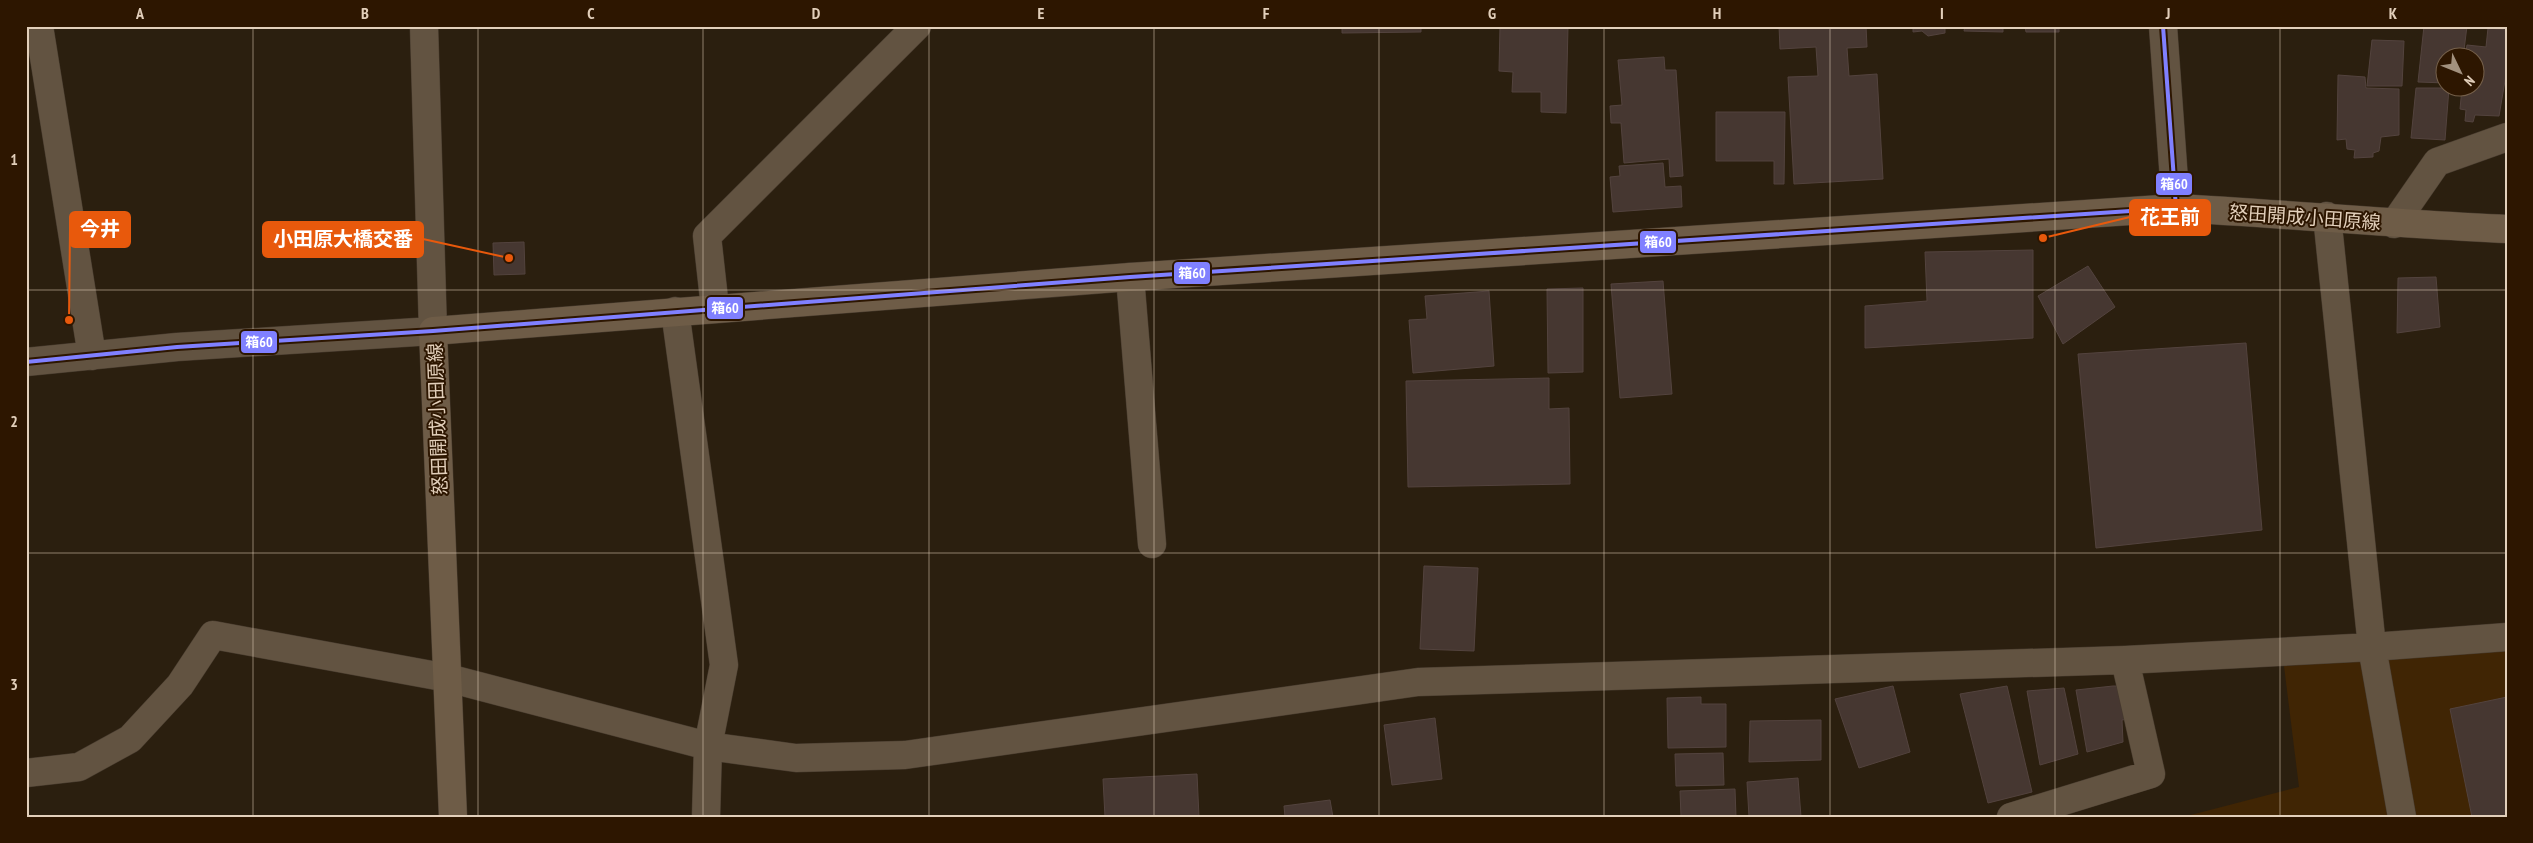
<svg xmlns="http://www.w3.org/2000/svg" width="2533" height="843" viewBox="0 0 2533 843" font-family="'PT Sans Narrow','Noto Sans JP',sans-serif">
<rect width="100%" height="100%" fill="#2b1f0f"/>
<path fill="#402504" d="M2507 650V817H2183L2299 787 2284 666Z"/>
<path fill="#463731" stroke="#53433e" d="M1342 26H1421V32L1342 33Z
M1500 26H1568L1566 113 1541 112V92H1512L1513 72 1499 71Z
M1779 26H1866L1867 47 1847 48 1849 76 1877 74 1883 179 1794 184 1788 77 1818 76 1816 47 1780 49Z
M1913 26H1945V33L1928 36 1922 31 1913 32Z
M1965 26H2003V32L1964 31Z
M2025 26H2059V32H2026Z
M2424 26H2467L2463 58H2446V83L2418 82Z
M2488 28 2507 30V69L2499 116 2475 115 2473 122 2465 121 2466 110 2460 109 2462 88H2476V58H2465L2467 45 2486 47Z
M2372 40 2404 41 2402 86H2367Z
M1664 57 1665 70H1676L1683 176 1670 177 1669 159 1624 163 1621 123H1611L1610 106 1622 105 1618 60Z
M2338 75 2365 77 2366 88 2399 89V135L2381 137 2379 151 2373 153V157L2354 158 2355 150 2347 149 2346 139 2337 140Z
M2416 88H2449L2445 140 2411 138Z
M1716 112H1785L1784 184H1774V161H1716Z
M1663 163 1665 187 1681 186 1682 207 1613 212 1610 177 1620 176 1619 166Z
M524 242 525 274 494 275 493 243Z
M2033 250V338L1865 348V306L1927 301 1925 252Z
M2088 266 2115 307 2063 344 2038 296Z
M2436 277 2440 327 2397 333 2398 278Z
M1663 281 1672 394 1620 398 1611 284Z
M1583 288V372L1548 373 1547 289Z
M1489 291 1494 366 1413 373 1409 320 1427 319 1425 296Z
M2246 343 2262 530 2096 548 2078 354Z
M1549 378V409L1569 408 1570 484 1408 487 1406 381Z
M1424 566 1478 568 1474 651 1420 649Z
M1893 686 1910 752 1859 768 1835 699Z
M2007 686 2032 792 1988 803 1960 694Z
M2113 686H2121L2128 719 2122 720 2123 742 2087 752 2076 690Z
M2064 688 2078 754 2040 765 2027 691Z
M1701 697V704H1726V747L1668 748 1667 698Z
M2507 697V817H2472L2450 709Z
M1435 718 1442 779 1392 785 1384 725Z
M1821 720V760L1749 762 1750 721Z
M1723 753 1724 785 1676 786 1675 754Z
M1197 774 1199 817H1105L1103 779Z
M1798 778 1801 817H1749L1747 782Z
M1735 789 1736 817H1681L1680 791Z
M1330 800 1333 817H1285L1284 806Z"/>
<g fill="none" stroke-linecap="round" stroke-linejoin="round">
<g stroke="#463a2d" stroke-width="29">
<path id="minor" d="M39 26 92 356
M2163 26 2176 208
M2327 216 2372 647 2402 817
M2394 224 2437 162 2507 137
M1130 277 1152 544
M715 308 707 236 917 26
M675 311 724 665 708 746 706 817
M26 362 177 347 433 331 424 26
M26 773 79 767 130 739 180 685 213 635 448 678 708 746 796 758 905 755 1418 682 2125 660 2372 647 2507 637
M2011 817 2151 774 2125 660"/>
</g>
<g stroke="#463a2d" stroke-width="29">
<path id="major" d="M453 817 433 331 1130 277 2176 208C2286 214 2396 224 2507 229"/>
</g>
<use href="#minor" stroke="#625341" stroke-width="28"/>
<use href="#major" stroke="#6e5c47" stroke-width="28"/>
<g stroke="#2d1600" stroke-width="8">
<path id="bus-1" d="M26 362 177 347 433 331 1130 277 2176 208 2163 26"/>
</g>
<use href="#bus-1" stroke="#8080ff" stroke-width="4"/>
</g>
<path fill="none" stroke="#e2cfba" stroke-width="1" stroke-opacity="0.55" d="M253 26V817M478 26V817M703 26V817M929 26V817M1154 26V817M1379 26V817M1604 26V817M1830 26V817M2055 26V817M2280 26V817M26 290H2507M26 553H2507"/>
<g text-anchor="middle" dominant-baseline="central" stroke-width="4" stroke-linejoin="round" paint-order="stroke">
<g font-size="19" fill="#e2cfba" stroke="#2d1600">
<text transform="translate(2305 217) rotate(4)">怒田開成小田原線</text>
<text transform="translate(437 419) rotate(-92)">怒田開成小田原線</text>
</g>
</g>
<path fill="none" stroke="#e8590c" stroke-width="2" d="M2043 238L2130 217M69 320L70 229M509 258L423 239"/>
<g fill="#e8590c" stroke="#2d1600" stroke-width="2">
<circle cx="2043" cy="238" r="5"/>
<circle cx="69" cy="320" r="5"/>
<circle cx="509" cy="258" r="5"/>
</g>
<g fill="#e8590c" stroke="#e8590c" stroke-width="2">
<rect x="2130" y="200" width="80" height="35" rx="5"/>
<rect x="70" y="212" width="60" height="35" rx="5"/>
<rect x="263" y="222" width="160" height="35" rx="5"/>
</g>
<g font-size="20" text-anchor="middle" font-weight="bold" fill="#fff">
<text x="2170" y="224">花王前</text>
<text x="100" y="236">今井</text>
<text x="343" y="246">小田原大橋交番</text>
</g>
<g stroke="#2d1600" stroke-width="2">
<rect x="2155" y="172" width="38" height="24" rx="5" fill="#8080ff"/>
<rect x="1639" y="230" width="38" height="24" rx="5" fill="#8080ff"/>
<rect x="1173" y="261" width="38" height="24" rx="5" fill="#8080ff"/>
<rect x="706" y="296" width="38" height="24" rx="5" fill="#8080ff"/>
<rect x="240" y="330" width="38" height="24" rx="5" fill="#8080ff"/>
</g>
<g font-size="14" text-anchor="middle" font-weight="bold" fill="#fff">
<text x="2174" y="189">箱60</text>
<text x="1658" y="247">箱60</text>
<text x="1192" y="278">箱60</text>
<text x="725" y="313">箱60</text>
<text x="259" y="347">箱60</text>
</g>
<rect width="2533" height="843" fill="none" stroke="#2d1600" stroke-width="55"/>
<g transform="translate(2460 72) rotate(133)"><circle r="24" fill="#2d1600" stroke="#75604a"/>
<path d="M0-4L9 19L0 12L-9 19Z" fill="#a2917e"/>
<text y="-8" font-size="14" font-weight="bold" text-anchor="middle" fill="#e2cfba">N</text>
</g>
<rect x="28" y="28" width="2478" height="788" fill="none" stroke="#e2cfba" stroke-width="2"/>
<g font-size="16" text-anchor="middle" font-weight="bold" fill="#e2cfba">
<text x="140" y="19">A</text>
<text x="365" y="19">B</text>
<text x="591" y="19">C</text>
<text x="816" y="19">D</text>
<text x="1041" y="19">E</text>
<text x="1266" y="19">F</text>
<text x="1492" y="19">G</text>
<text x="1717" y="19">H</text>
<text x="1942" y="19">I</text>
<text x="2168" y="19">J</text>
<text x="2393" y="19">K</text>
<text x="14" y="165">1</text>
<text x="14" y="427">2</text>
<text x="14" y="690">3</text>
</g>
</svg>
